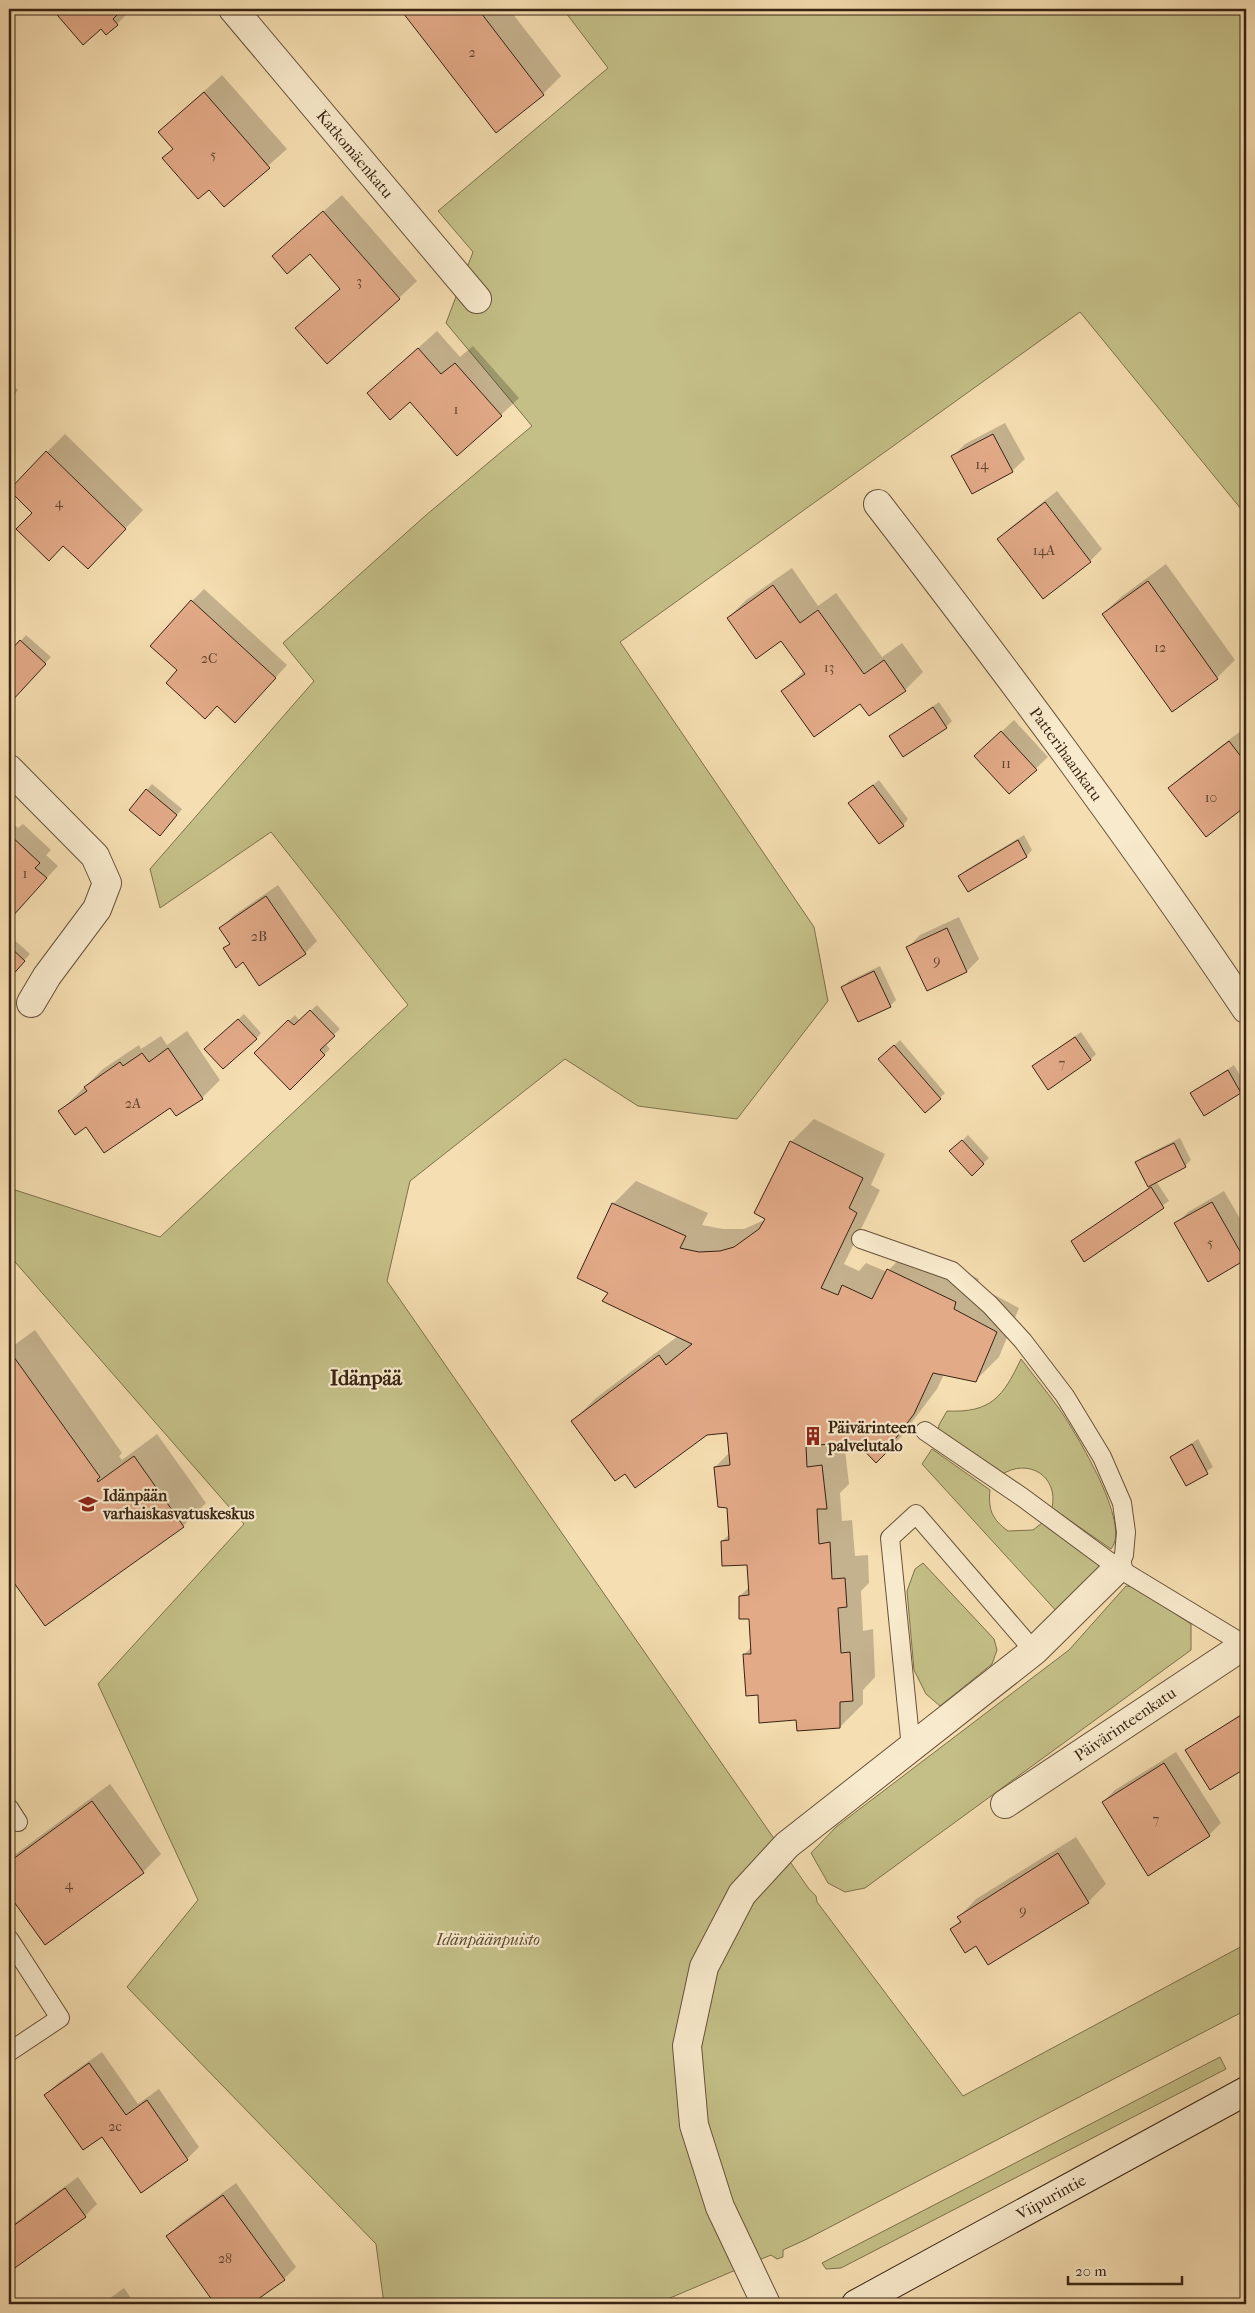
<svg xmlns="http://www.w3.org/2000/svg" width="1255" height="2313" viewBox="0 0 1255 2313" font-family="'IM FELL French Canon',serif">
<rect width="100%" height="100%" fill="#f5deb1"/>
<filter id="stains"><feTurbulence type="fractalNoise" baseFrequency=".004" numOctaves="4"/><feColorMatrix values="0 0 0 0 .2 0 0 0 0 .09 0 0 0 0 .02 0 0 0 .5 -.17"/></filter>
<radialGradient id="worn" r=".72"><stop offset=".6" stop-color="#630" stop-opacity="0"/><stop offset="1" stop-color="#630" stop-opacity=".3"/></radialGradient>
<path fill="#c4bf87" stroke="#7e714d" d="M563 9H1246V515L1080 312 620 642 814 927 828 1001 737 1119 638 1106 565 1059 410 1181 387 1281 809 1889 816 1896 817 1902 963 2096 1246 1944V2010L807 2239 783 2250V2257L777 2259 771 2255 656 2304H384L376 2244 127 1987 198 1900 98 1684 244 1524 9 1255V1188L160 1237 408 1005 271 832 160 908 150 869 314 681 283 643 425 516 532 426 446 323 473 252 438 211 608 68Z
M1021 1359C1034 1376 1048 1393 1060 1410 1076 1433 1132 1525 1111 1549L1052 1508C1059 1476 1028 1457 1001 1475L938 1431 939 1425 947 1411C991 1413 1003 1397 1021 1359Z
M932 1449 990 1490C988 1510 992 1519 1008 1531L1033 1530 1042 1523 1100 1561 1103 1568 1059 1614 922 1464Z
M923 1563 994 1639 997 1650 992 1664 940 1706 926 1694 914 1670 907 1591 915 1569Z
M1126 1586 1134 1587 1191 1624V1650L865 1888 845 1892 828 1883 811 1853 836 1827 1069 1650Z
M1220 2057 1226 2069 841 2268 826 2269 822 2263Z"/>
<path fill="#0003" d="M54 9H126L129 12 117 24 101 27 83 43Z
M401 9H509L561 76 543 94 496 131Z
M222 75 287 149 224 205 159 132Z
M342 195 417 281 399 298 297 328 341 288 310 252 273 256Z
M437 331 460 357 473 346 519 398 501 415 368 393Z
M9 382 18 390 9 401Z
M1005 423 1025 459 1012 471 953 456 965 444Z
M65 434 143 510 105 550 34 512 47 452Z
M1057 491 1102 549 1090 561 998 539 1011 527Z
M1166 564 1235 660 1217 678 1103 614 1121 597Z
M792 568 818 606 836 593 882 657 902 643 923 672 905 690 870 714 861 702 783 691 804 671 781 639 728 618 746 600Z
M204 589 287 665 247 709 179 670 192 601Z
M26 635 51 657 10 702 9 654Z
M939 702 952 721 946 727 891 736Z
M1014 720 1048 757 1010 793 988 744Z
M1242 730 1246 736V804L1206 835 1170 788 1182 776Z
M879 780 908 819 903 825 856 798Z
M152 784 182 809 166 828 147 790Z
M9 819 18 828 23 824 51 850 46 855 58 866 11 916 9 914Z
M1024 835 1032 850 1027 856 968 890 960 876 966 870Z
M278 885 317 941 305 953 244 961 225 949 231 943 221 928 233 916Z
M959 917 979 959 967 971 927 989 908 947 920 935Z
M9 935 30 954 9 977Z
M880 966 896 1000 890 1006 843 987 849 981Z
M317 1005 340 1029 325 1043 330 1049 290 1088 256 1053 295 1015 300 1021Z
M244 1014 261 1033 256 1039 212 1043Z
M187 1031 220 1080 202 1098 177 1115 171 1106 86 1126 60 1111 103 1069 139 1045 141 1049 161 1036 167 1045Z
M1081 1032 1096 1054 1090 1060 1034 1066Z
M900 1040 945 1093 940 1098 886 1053Z
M1234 1065 1246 1086 1204 1114 1192 1093Z
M814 1119 885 1154 871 1185 880 1190 844 1264 859 1271 866 1263 887 1272 912 1246 979 1279 976 1285 1019 1308 999 1357 975 1381 944 1374 937 1389 912 1422 914 1424 876 1462 856 1441 844 1442 849 1484 840 1493 842 1521 852 1520 855 1556 868 1555 869 1583 861 1591 863 1631 873 1629 875 1677 863 1690V1704L840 1727 797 1719 760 1694 744 1655 752 1646 750 1618 740 1596 750 1586 748 1563 722 1541 730 1534 728 1507 715 1467 730 1452 728 1431 706 1434 573 1421 596 1398 678 1336 610 1292 613 1204 636 1181 708 1213 702 1225 723 1229H744L767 1219 791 1142Z
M968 1135 989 1158 972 1174 951 1152Z
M1180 1138 1191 1160 1185 1166 1156 1181 1169 1201 1085 1260 1072 1241 1149 1188 1136 1163 1142 1157Z
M1224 1191 1246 1229 1244 1259 1176 1224 1188 1212Z
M35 1330 122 1453 119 1456 122 1460 157 1434 206 1503 183 1526 45 1625 9 1574V1349Z
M1198 1439 1213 1467 1186 1485 1171 1457Z
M1246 1711V1766L1211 1789 1186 1751Z
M1176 1752 1221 1823 1209 1835 1103 1802 1115 1790Z
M110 1784 161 1854 143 1872 45 1943 9 1893V1859Z
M1076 1837 1106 1884 1088 1902 977 1944 951 1929 961 1920 959 1917 976 1899Z
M102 2052 138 2104 159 2089 199 2147 187 2159 141 2191 102 2135 46 2095 58 2083Z
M78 2177 97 2204 85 2216 12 2269 9 2263V2227Z
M236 2183 296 2267 284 2279 249 2304H217L168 2236 180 2224Z
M124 2288 135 2304H102Z
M349 2299 352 2304H342Z"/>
<path fill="#e3aa88" stroke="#382313" d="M52 9H121L122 10 113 19 118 25 106 35 101 29 83 45Z
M400 9H478L544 95 496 133Z
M204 92 270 168 224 207 209 190 198 199 162 158 173 149 158 132Z
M323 211 400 299 327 364 295 328 340 289 310 254 287 274 272 256Z
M418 348 441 374 455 363 502 416 457 456 410 402 390 420 367 393Z
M993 434 1013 472 972 494 951 456Z
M46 451 126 529 88 569 63 546 49 561 16 529 32 513 9 490Z
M1045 502 1091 562 1043 599 997 539Z
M1148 581 1218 679 1172 712 1102 614Z
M773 585 800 623 818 610 864 674 884 660 906 691 869 716 860 704 814 737 781 691 805 674 781 641 756 659 727 618Z
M191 600 276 678 235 723 217 706 205 719 166 683 177 670 150 646Z
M20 640 46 664 10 703 9 652Z
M933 707 947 728 903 757 889 736Z
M1001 731 1037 770 1009 794 974 756Z
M1229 741 1246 763V806L1206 837 1168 788Z
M873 785 904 826 879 844 848 803Z
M146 789 177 815 160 836 129 810Z
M10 835 40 863 35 868 47 878 11 918 9 916Z
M1018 840 1027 857 968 892 958 876Z
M266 896 306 954 259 986 243 962 236 968 223 948 230 944 219 928Z
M947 928 967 972 927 991 906 947Z
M9 946 25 961 9 979Z
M874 971 891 1007 858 1022 841 987Z
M310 1010 335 1036 320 1050 325 1055 290 1090 254 1053 288 1020 294 1025Z
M238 1019 257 1039 223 1069 204 1049Z
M1075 1037 1091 1060 1048 1090 1032 1066Z
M894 1045 941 1099 925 1113 878 1059Z
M168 1048 203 1099 176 1116 170 1108 104 1153 86 1127 75 1135 58 1111 87 1091 84 1087 120 1062 123 1066 142 1053 149 1062Z
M1228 1070 1241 1093 1204 1116 1190 1093Z
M962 1140 984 1164 972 1176 949 1151Z
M790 1141 863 1178 849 1208 857 1213 821 1288 838 1295 842 1285 872 1299 887 1269 956 1302 954 1309 997 1332 976 1382 933 1373 914 1414 890 1446 891 1448 876 1463 856 1442 806 1446 807 1467 822 1465 827 1509H817L819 1544 830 1542 832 1579 845 1578 847 1607 838 1608 841 1653 850 1652 853 1701 840 1702V1728L797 1731 796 1720 759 1723 758 1695 746 1696 743 1654H751L749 1619H739V1596L749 1595 747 1565 722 1566 721 1541 729 1540 727 1508 718 1507 714 1467 730 1465 727 1433 707 1435 635 1488 625 1474 615 1481 571 1421 659 1355 666 1365 692 1344 602 1301 608 1293 577 1278 612 1203 686 1236 680 1248 699 1252 720 1251 734 1247 759 1229 765 1219 754 1213Z
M1174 1143 1186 1167 1148 1187 1135 1162Z
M1151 1187 1164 1208 1084 1262 1071 1241Z
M1212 1202 1245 1260 1208 1282 1174 1223Z
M11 1353 100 1477 97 1480 98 1482 134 1456 184 1527 45 1626 9 1576V1354Z
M1192 1444 1208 1474 1186 1486 1170 1457Z
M1246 1712V1768L1210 1790 1185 1750Z
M1164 1763 1210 1836 1148 1876 1102 1802Z
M92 1801 144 1873 45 1945 9 1895V1862Z
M1058 1853 1089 1903 988 1965 976 1946 965 1953 950 1929 961 1922 957 1917Z
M89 2063 126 2115 147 2100 188 2160 141 2193 102 2137 83 2150 44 2095Z
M65 2188 86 2217 12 2270 9 2266V2229Z
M223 2195 285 2280 251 2304H215L166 2236Z"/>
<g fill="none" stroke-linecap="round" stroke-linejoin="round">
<g stroke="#67523a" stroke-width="20">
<path id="lane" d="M861 1239 952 1271 990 1305 1023 1341 1065 1396 1102 1457 1122 1503 1126 1532 1124 1555 1118 1568
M925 1431 1022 1497 1118 1568 1245 1645
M911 1748 890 1538 916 1514 1034 1651
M9 1808 18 1822
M9 1939 60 2018 9 2052"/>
</g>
<g stroke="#67523a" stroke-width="30">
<path id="street" d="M233 9 477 299
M878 504C1005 669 1130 836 1246 1009
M9 769 95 856 107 883 97 909 47 976 31 1003
M1005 1804 1246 1644
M766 2304 720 2207 694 2125 687 2046 704 1967 742 1894 787 1845 1034 1651 1118 1568"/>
</g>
<g stroke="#382313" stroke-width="30">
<path id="secondary" d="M856 2304 1246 2091"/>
</g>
<use href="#lane" stroke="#f8eacc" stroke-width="18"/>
<use href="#street" stroke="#f8eacc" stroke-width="28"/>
<use href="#secondary" stroke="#f8eacc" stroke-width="28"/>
</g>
<defs>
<g id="building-bare" transform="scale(1.5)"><path d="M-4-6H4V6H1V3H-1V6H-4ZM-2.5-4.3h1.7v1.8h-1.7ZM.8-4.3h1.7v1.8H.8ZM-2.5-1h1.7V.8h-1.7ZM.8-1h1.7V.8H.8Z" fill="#8f2418" stroke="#f8eacc" stroke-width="2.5" paint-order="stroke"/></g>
<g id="school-bare" transform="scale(1.5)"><path d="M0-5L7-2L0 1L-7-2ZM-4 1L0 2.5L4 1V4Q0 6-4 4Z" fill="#8f2418" stroke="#f8eacc" stroke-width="2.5" paint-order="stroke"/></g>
</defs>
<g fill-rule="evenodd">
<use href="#building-bare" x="813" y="1436"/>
<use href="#school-bare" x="88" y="1504"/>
</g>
<g text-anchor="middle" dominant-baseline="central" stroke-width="4.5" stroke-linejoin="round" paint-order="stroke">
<g font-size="14" fill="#634530">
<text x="472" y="52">2</text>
<text x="213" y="154">5</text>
<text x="359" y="281">3</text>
<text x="456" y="409">1</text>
<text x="982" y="464">14</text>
<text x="59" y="502">4</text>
<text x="1044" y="550">14A</text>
<text x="1160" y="647">12</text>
<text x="209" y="658">2C</text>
<text x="829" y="667">13</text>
<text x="1006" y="763">11</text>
<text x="1211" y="797">10</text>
<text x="25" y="873">1</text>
<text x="259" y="936">2B</text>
<text x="937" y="960">9</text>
<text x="1062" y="1063">7</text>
<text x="133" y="1103">2A</text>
<text x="1210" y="1242">5</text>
<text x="1156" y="1819">7</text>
<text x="69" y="1884">4</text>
<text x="1023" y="1910">9</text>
<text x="115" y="2126">2c</text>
<text x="225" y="2258">28</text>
</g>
<g font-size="16" fill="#382313" stroke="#f8eacc">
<text transform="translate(355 154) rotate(50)">Katkomäenkatu</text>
<text transform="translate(1066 754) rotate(54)">Patterihaankatu</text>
<text transform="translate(1125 1724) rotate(-34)">Päivärinteenkatu</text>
<text transform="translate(1051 2197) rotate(-29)">Viipurintie</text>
</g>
<g font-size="16" font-weight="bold" fill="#382313" stroke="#f8eacc" text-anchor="start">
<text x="828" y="1427">Päivärinteen<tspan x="828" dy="18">palvelutalo</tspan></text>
<text x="103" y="1495">Idänpään<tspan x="103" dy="18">varhaiskasvatuskeskus</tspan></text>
</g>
<g font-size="16" font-style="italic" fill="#5b4a30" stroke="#f8eacc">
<text x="488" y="1939">Idänpäänpuisto</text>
</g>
<g font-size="21" font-weight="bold" fill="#382313" stroke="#f8eacc">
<text x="366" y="1378">Idänpää</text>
</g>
</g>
<rect width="1255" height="2313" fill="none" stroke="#f5deb1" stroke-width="30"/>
<rect x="10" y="10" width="1235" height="2293" fill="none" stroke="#382313" stroke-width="2.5"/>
<rect x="15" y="15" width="1225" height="2283" fill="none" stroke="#382313"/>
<path d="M1068 2276v8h114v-8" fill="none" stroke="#382313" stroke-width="2.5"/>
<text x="1075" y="2276" font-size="15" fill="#382313" stroke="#f8eacc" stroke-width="4" paint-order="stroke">20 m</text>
<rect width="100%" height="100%" filter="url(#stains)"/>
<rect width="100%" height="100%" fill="url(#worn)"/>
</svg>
